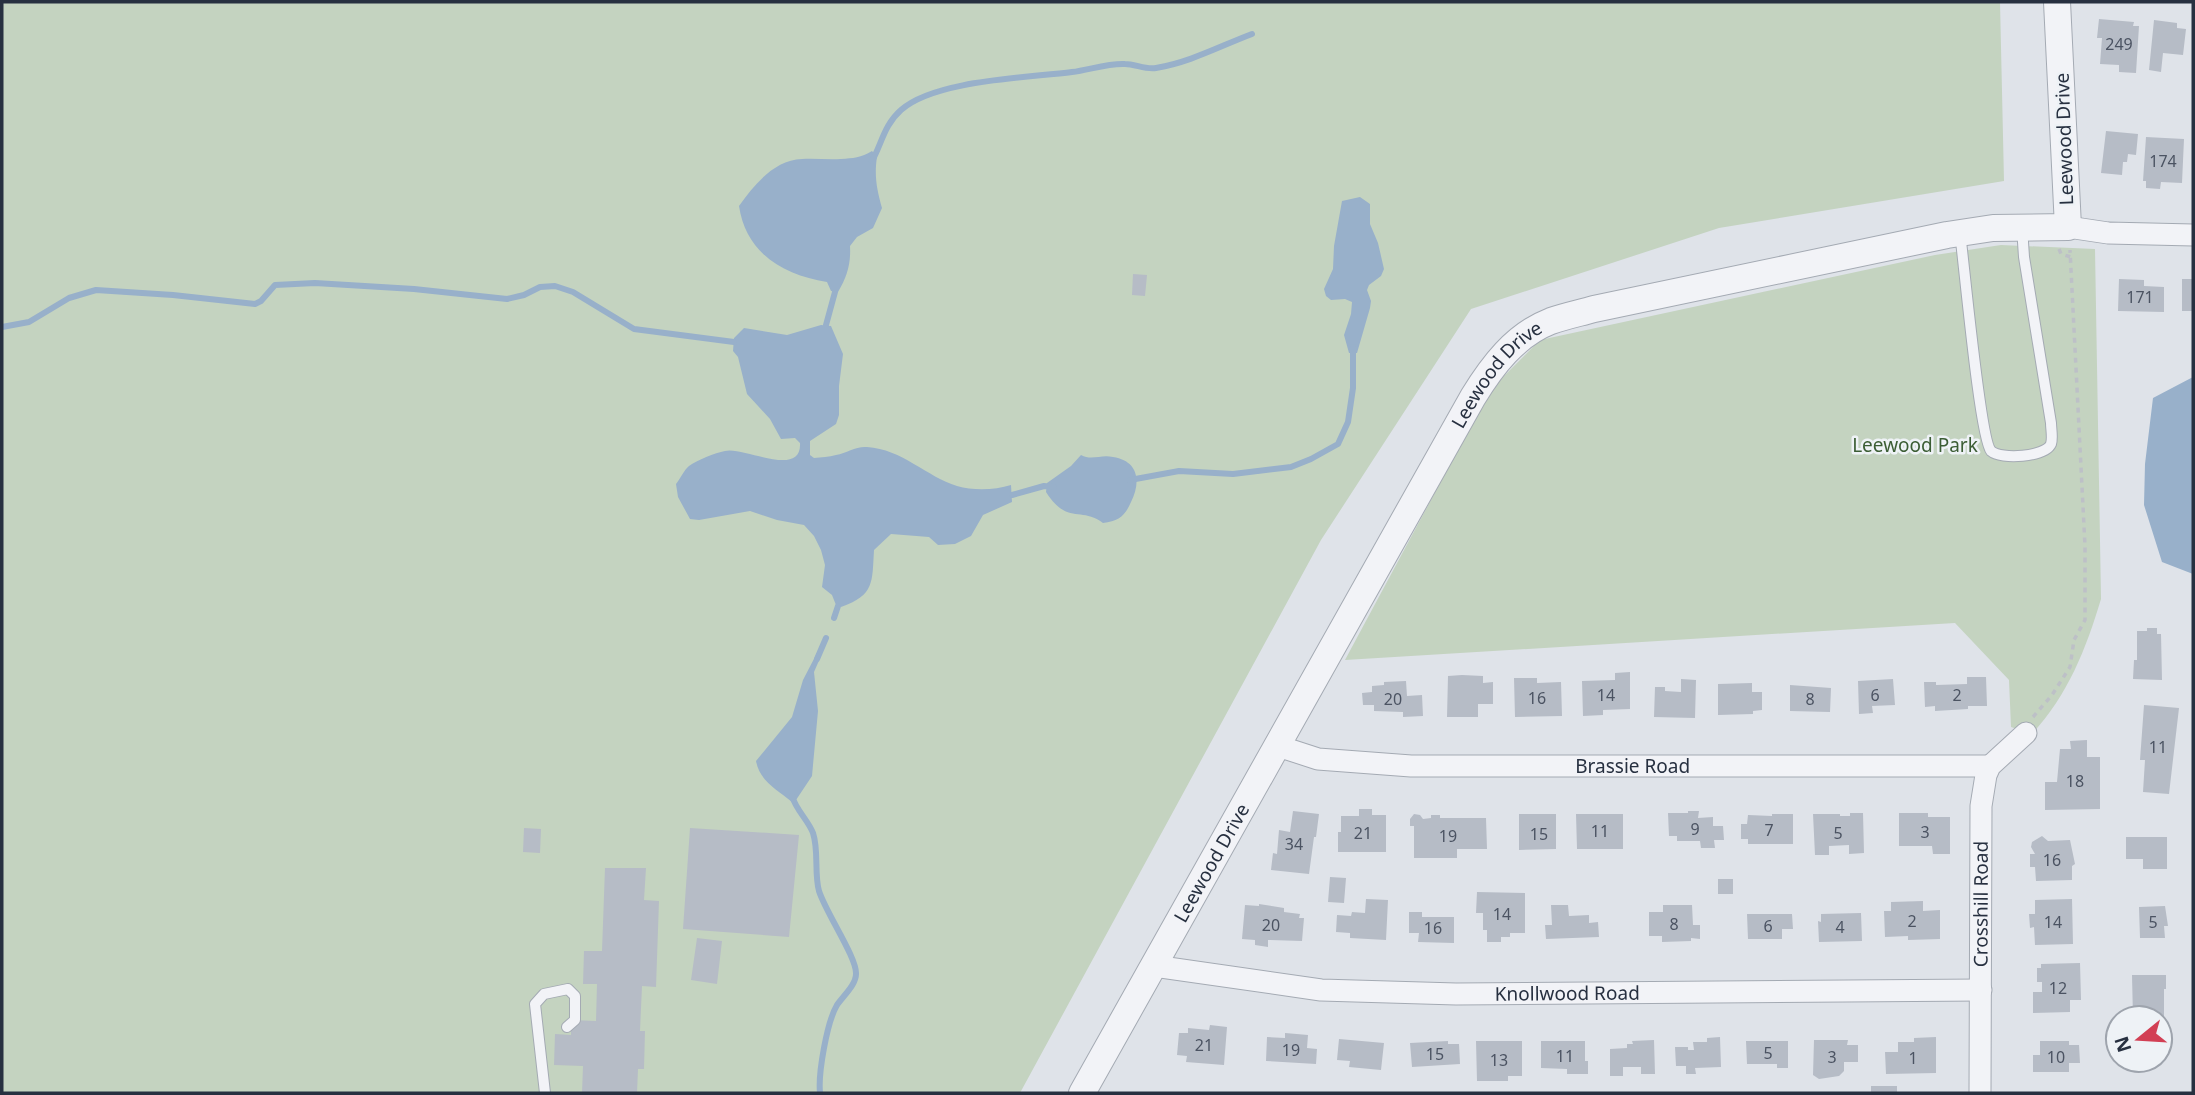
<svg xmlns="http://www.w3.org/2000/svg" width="2195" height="1095" viewBox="0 0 2195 1095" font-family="'Noto Sans',sans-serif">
<rect width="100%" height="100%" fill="#dfe3e9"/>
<path fill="#c4d3c0" d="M2 2H2000L2004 181 1719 228 1471 309 1321 540 1020 1093H2Z
M2001 245 2095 249 2101 599C2086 649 2068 695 2032 734L2011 727 2009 680 1955 623 1345 660 1490 390 1540 340 1935 255Z"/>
<path fill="#98b0ca" d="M872 151 877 157C874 176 877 190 882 208L873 228 857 237 850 246C851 264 847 277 838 292L831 291 827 282C783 275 746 253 739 206 754 185 774 160 802 159 815 158 828 160 841 159 853 158 861 158 872 151Z
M1360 197 1370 204V224L1378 243 1384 269 1381 276 1369 285 1367 290 1371 301 1370 308 1357 353H1349L1344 335 1351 314 1352 302 1345 299 1331 300 1326 296 1324 289 1333 269 1334 246 1342 201Z
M821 325 831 326 843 354 839 386V415L836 424 810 441V455L814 458C821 457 829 457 836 455 847 453 856 446 867 447 902 449 927 477 957 486 974 491 995 490 1011 485L1012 502 983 515 971 536 955 544 938 545 929 537 891 534 874 550C872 582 875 595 841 607L836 605 832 595 822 587 825 565 821 550 814 536 804 525 777 520 750 511 699 520 690 519 678 497 676 484C680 479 684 470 689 466 697 460 715 453 725 451 743 446 802 479 800 443L795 438 781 439 770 419 747 394 738 357 733 351 734 338 744 328 787 335Z
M2193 377V574L2162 562 2144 505 2145 464 2153 398Z
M1081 455C1092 461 1101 454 1113 457 1139 461 1141 482 1131 502 1125 516 1119 521 1103 523 1081 506 1068 526 1046 492L1047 483 1071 466Z
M817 653 821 656 814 672 818 711 813 765 812 776 796 800 792 802C777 789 760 782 756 761L792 717 803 680Z"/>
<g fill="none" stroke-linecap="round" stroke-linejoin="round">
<path stroke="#98b0ca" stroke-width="6" d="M872 161C882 143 884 125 901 110 935 80 1026 78 1072 72 1089 70 1108 63 1125 64 1135 64 1146 70 1156 68 1191 62 1220 46 1252 34
M826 325 835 292
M2 327 29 322 69 298 96 290 173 295 255 304 261 301 275 285 315 283 414 289 507 299 524 295 540 287 555 286 573 292 634 329 734 342
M1130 480 1179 471 1233 474 1291 467 1311 459 1338 444 1348 422 1353 388V347
M1012 495 1044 486 1054 487
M834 618 838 606
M817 659 826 638
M792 796C796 810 808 820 813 833 819 851 814 873 819 891 826 913 857 958 856 974 856 985 843 996 837 1005 827 1022 818 1073 820 1093"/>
</g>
<path fill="#b6bcc6" d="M2099 19 2134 22 2133 26H2139L2136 73 2119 72V65L2100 64 2102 38H2097Z
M2154 20 2177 23V28L2186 29 2183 55 2163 53 2161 72 2149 70Z
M2106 131 2138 134 2136 155 2128 154 2127 162H2123L2122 175 2101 173Z
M2146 137 2184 139 2182 183 2161 182 2160 189 2146 188V181H2143Z
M1133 274 1147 275 1145 296 1132 295Z
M2119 279 2144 280V286L2164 287V312L2118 311Z
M2182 279H2193V311H2182Z
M2147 628H2157V634H2161L2162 680 2133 679 2134 660H2137V631H2147Z
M1630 672V709L1603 710V715L1583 716 1582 681 1615 680V673Z
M1462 675 1483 676V683L1493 682V704H1478V717H1447L1448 676Z
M1967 677H1986L1987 706H1968V709L1935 711V706L1925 707 1924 682H1936V685L1967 684Z
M1514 678H1537V683L1561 682 1562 716 1515 717Z
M1681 679 1696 680 1695 718 1654 717 1655 687H1665V691L1681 692Z
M1893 679 1895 705 1872 706 1873 713 1859 714 1858 681Z
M1406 681 1407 696 1422 695 1423 716 1403 717V712L1374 711V705H1363L1362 693 1372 692V686L1384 685V682Z
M1752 683V692H1762V710L1753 711V714L1718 715V684Z
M1790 685 1831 688 1830 712 1790 711Z
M2144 705 2179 708 2169 794 2143 792 2145 760H2140Z
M2087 740V757H2100V809L2045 810V782H2057L2060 749H2071L2070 741Z
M1359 809H1372V815H1386V852H1338V832H1341V816H1359Z
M1293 811 1319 814 1316 837H1314L1309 874 1271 870 1273 853 1277 854 1279 830 1290 832Z
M1688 811H1699L1698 818 1713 817V826H1723L1724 840H1714L1715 848H1701L1700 841H1677V836H1669L1668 813H1688Z
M1850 813H1863L1864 853 1849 854V845L1829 846V855H1815L1813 814H1840V816H1850Z
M1899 813H1928V817H1950V854H1933L1932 846H1899Z
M1414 814 1420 815 1423 819 1431 818V815H1440V818H1486L1487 849H1457V858H1414V826H1410V819Z
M1519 814H1556V849L1519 850Z
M1576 814H1623V849H1577Z
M1772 814H1793V844H1748V839H1741V824H1747L1748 815 1772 816Z
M524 828 541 829 540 853 523 852Z
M690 828 799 835 789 937 683 929Z
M2042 836 2048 841 2070 840 2075 864 2072 866V880L2036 881 2035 867H2030V854H2035L2031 847 2032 842Z
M2126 837H2167V869H2143V859H2126Z
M605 868H646L644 900 659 901 656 987 642 986 640 1031H645L644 1069H638L637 1093H582L583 1066 554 1065 555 1034 571 1035V1020L596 1021 597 984H583L584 951H602Z
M1330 877 1346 878 1344 903 1328 902Z
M1718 879H1733V894H1718Z
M1477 892 1525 893V933H1510V937H1501V942H1487V930H1483V913H1476Z
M1366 899 1388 900 1386 940 1350 938V933L1336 932 1337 915 1351 916 1352 912 1365 913Z
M2072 899 2073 944 2035 945 2034 927 2030 928 2029 914H2035V900Z
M1923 901V911L1940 910V939L1908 940V936L1885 937 1884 911H1891V902Z
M1259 904 1284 908V912L1300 914 1299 918H1304L1302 941 1268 940V947L1255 945V940L1242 939 1245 905 1259 906Z
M1551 905H1568L1569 916 1589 915V923L1598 922 1599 937 1546 939 1545 925H1552Z
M1663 905H1692L1693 925H1700V939L1691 938V941L1662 942V936H1649V912H1663Z
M2165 906 2168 926H2164L2165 938H2140L2139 907Z
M1409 912H1422V917H1454V943L1418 942 1419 933H1409Z
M1861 913 1862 941 1819 942 1818 921 1821 922V914Z
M1747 914H1792L1793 929H1782V939H1748Z
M697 938 722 941 717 984 691 980Z
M2080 963 2081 1000H2070V1012L2033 1013V992H2042V982H2037V968H2041V964Z
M2132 975H2166V989H2164V1024H2160V1018H2133Z
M1210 1025 1227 1027 1224 1065 1186 1062 1187 1056 1177 1055 1179 1033H1188V1028L1209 1030Z
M1285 1033 1308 1035 1307 1048 1317 1049 1316 1064 1266 1061 1267 1037 1285 1038Z
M1720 1037 1721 1067 1695 1068 1696 1074H1686V1066H1676L1675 1047H1688V1050H1694L1693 1042H1707V1038Z
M1936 1037V1073L1886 1074 1885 1052H1898V1042H1914V1038Z
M1339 1039 1384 1043 1381 1070 1349 1067 1350 1061 1337 1060Z
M1654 1040 1655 1074H1641V1067H1623V1076H1610V1049L1627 1048V1044H1633L1632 1041Z
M1814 1040H1848L1847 1045H1858V1062H1844V1071L1839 1076 1819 1079 1813 1075Z
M1448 1041V1044H1459L1460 1064 1412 1067 1410 1043Z
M1476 1041H1522V1076H1508V1081H1477Z
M1541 1041H1585V1061H1588V1074H1567V1069L1541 1068Z
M1746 1041H1788V1068H1777V1064H1747Z
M2040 1041H2069V1045H2079L2080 1063H2069V1072H2033V1055H2040Z
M1871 1086H1897V1093H1871Z"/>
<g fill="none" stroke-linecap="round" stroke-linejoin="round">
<g stroke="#a4aab3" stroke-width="12">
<path id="service" d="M1960 233C1964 262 1980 439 1991 451 2001 460 2045 457 2051 444 2053 438 2051 429 2051 423L2024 257 2022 227
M545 1093 535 1004 544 994 568 989 575 996V1020L567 1027"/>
</g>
<g stroke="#a4aab3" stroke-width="23">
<g id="minor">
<path d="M2068 227 2108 233 2193 235"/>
<path id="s1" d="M1278 746 1318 759 1411 766H1990"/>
<path id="s2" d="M1154 966 1321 990 1456 994 1981 990"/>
<path id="s3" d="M1980 1093 1981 806 1986 775 1990 766 2026 733"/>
</g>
</g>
<g stroke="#a4aab3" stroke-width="28">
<g id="tertiary">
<path id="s4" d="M1082 1093 1473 397C1492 366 1515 335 1551 321 1565 316 1580 313 1594 309L1947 235 1993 228 2068 227 2057 2"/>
</g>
</g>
<path stroke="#bdc0c7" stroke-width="3.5" stroke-dasharray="5 5" stroke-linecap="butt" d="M2059 249 2061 254 2071 257
M2033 717 2052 695 2070 667 2074 640 2085 620V546L2070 250"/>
<use href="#service" stroke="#f2f3f7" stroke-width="10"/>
<use href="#minor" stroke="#f2f3f7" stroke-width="21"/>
<use href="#tertiary" stroke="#f2f3f7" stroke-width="26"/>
</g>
<g text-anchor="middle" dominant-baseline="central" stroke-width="5" stroke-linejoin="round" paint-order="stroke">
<g font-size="16" fill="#4b5362">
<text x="2119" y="44">249</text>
<text x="2163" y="161">174</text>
<text x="2140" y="297">171</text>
<text x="1606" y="695">14</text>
<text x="1875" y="695">6</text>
<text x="1957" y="695">2</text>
<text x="1537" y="698">16</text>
<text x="1393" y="699">20</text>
<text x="1810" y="699">8</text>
<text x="2158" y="747">11</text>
<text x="2075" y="781">18</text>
<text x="1695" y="829">9</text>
<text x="1769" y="830">7</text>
<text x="1600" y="831">11</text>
<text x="1925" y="832">3</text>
<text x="1363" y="833">21</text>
<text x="1838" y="833">5</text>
<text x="1539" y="834">15</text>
<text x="1448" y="836">19</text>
<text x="1294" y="844">34</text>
<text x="2052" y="860">16</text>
<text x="1502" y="914">14</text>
<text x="1912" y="921">2</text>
<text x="2053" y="922">14</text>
<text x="2153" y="922">5</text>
<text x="1674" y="924">8</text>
<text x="1271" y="925">20</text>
<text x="1768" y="926">6</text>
<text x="1840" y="927">4</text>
<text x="1433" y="928">16</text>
<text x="2058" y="988">12</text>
<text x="1204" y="1045">21</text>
<text x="1291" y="1050">19</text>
<text x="1768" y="1053">5</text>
<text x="1435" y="1054">15</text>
<text x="1565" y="1056">11</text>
<text x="1832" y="1057">3</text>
<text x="2056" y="1057">10</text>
<text x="1913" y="1058">1</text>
<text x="1499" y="1060">13</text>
</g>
<g font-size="19" fill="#273040" stroke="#eef2f6">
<text transform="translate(2064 139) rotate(-92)">Leewood Drive</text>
<text stroke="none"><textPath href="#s4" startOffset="831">Leewood Drive</textPath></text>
<text stroke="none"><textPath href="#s1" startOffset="357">Brassie Road</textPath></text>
<text stroke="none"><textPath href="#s4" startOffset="264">Leewood Drive</textPath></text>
<text stroke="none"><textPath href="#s3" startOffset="189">Crosshill Road</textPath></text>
<text stroke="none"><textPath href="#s2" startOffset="415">Knollwood Road</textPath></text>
</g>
<g font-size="19" fill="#3b5d34" stroke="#eef2f6">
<text x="1915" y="445">Leewood Park</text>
</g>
</g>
<rect width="2195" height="1095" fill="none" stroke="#273040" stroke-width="7"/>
<g transform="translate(2139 1039) rotate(252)"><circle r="33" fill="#eef2f6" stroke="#9ea4ad" stroke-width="2"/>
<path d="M0-5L12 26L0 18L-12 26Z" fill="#d23f54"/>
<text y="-10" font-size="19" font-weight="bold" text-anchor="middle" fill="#273040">N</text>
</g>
</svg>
